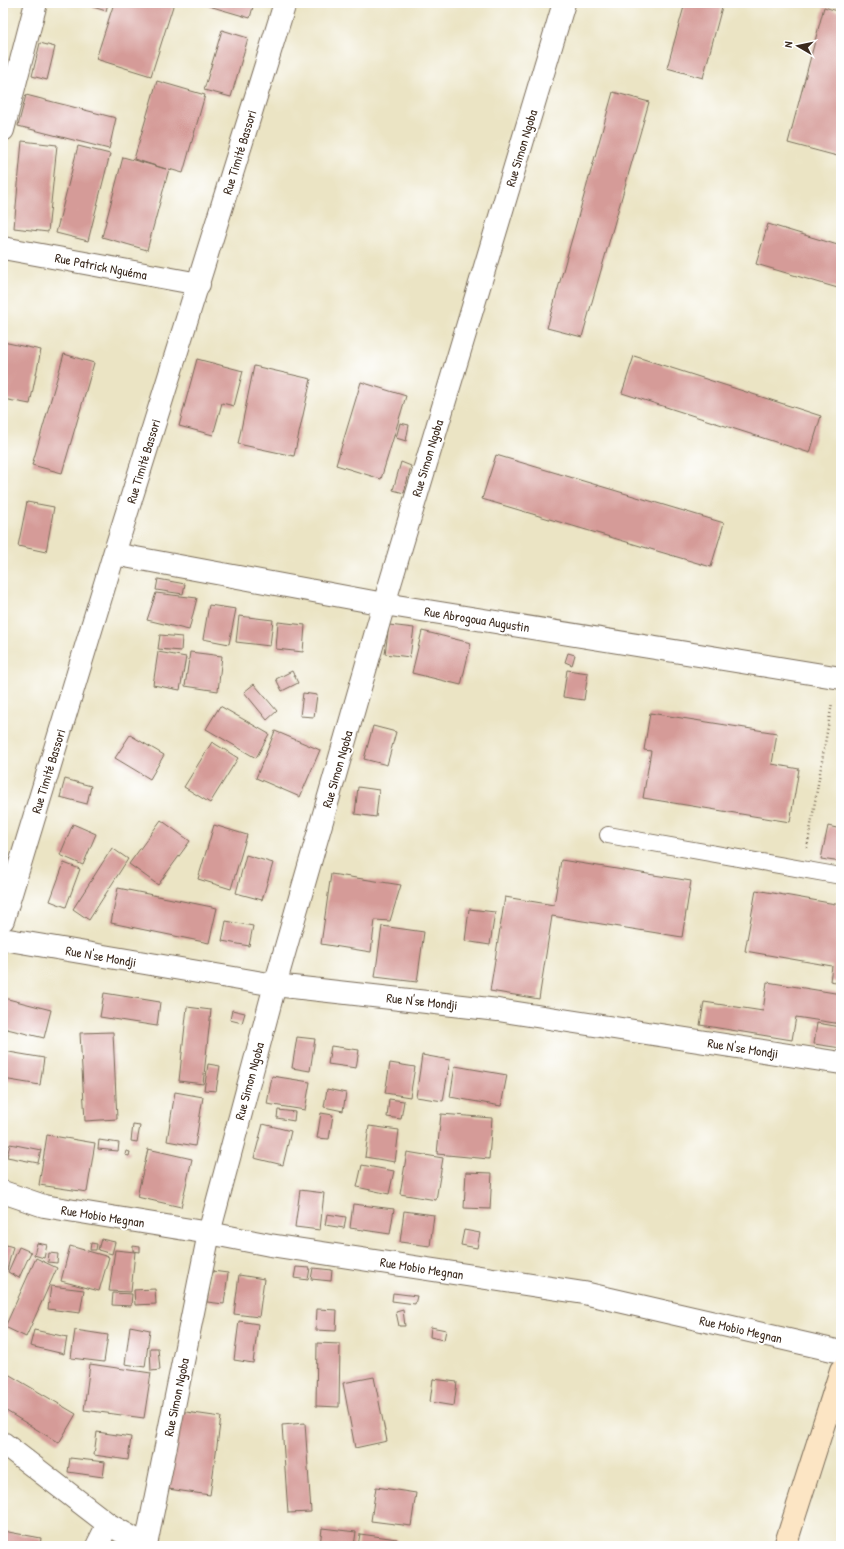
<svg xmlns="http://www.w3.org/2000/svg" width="844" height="1549" viewBox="0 0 844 1549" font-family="'Patrick Hand',sans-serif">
<rect width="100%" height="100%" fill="#fff"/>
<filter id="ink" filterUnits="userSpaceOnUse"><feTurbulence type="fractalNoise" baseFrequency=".025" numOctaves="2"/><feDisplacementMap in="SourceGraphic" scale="8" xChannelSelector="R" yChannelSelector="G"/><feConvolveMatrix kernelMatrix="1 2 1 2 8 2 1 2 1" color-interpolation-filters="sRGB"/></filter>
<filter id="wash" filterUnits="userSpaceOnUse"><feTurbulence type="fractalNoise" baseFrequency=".012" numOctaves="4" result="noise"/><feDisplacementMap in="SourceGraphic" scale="16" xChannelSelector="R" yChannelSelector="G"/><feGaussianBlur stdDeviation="0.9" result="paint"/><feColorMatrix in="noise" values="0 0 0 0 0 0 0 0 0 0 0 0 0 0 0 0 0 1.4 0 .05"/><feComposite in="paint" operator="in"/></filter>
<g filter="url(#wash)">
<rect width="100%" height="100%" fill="#ebe4c4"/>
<g id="blocks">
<path fill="#d59b98" d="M3 3H6L4 35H3Z
M80 3H108L106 11Z
M114 3H174L151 76 96 59Z
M199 3H254L250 18Z
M685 3H723L703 78 667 68Z
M824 7 841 12V157L788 143Z
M222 30 248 38 231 97 204 90Z
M40 43 55 47 47 80 32 76Z
M157 81 205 95 183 173 169 169 147 250 102 237 123 157 166 169 134 159Z
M613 92 649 102 582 337 547 328Z
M26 95 116 118 109 149 18 126Z
M22 141 57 145 48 232 14 228Z
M78 146 110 154 88 241 56 233Z
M768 224 841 246V289L756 264Z
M3 342 41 350 30 404 3 399Z
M64 354 94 363 62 473 32 465Z
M634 356 821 416 810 453 622 393Z
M197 359 243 371 234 406 222 403 213 435 179 426Z
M254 366 311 379 294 456 238 444Z
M361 382 406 396 381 479 336 465Z
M400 423 409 425 406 441 396 438Z
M496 455 724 523 711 567 482 499Z
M401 462 411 466 404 493 393 490Z
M27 502 54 507 46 552 18 546Z
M158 579 185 584 183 594 156 590Z
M156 593 197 598 189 630 147 620Z
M209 605 236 609 229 644 203 639Z
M239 616 273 620 270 646 236 642Z
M278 622 305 625 303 652 276 649Z
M389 625 414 628 410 657 385 654Z
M422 631 471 643 461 685 412 673Z
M160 635 182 637 181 651 158 649Z
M158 652 186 657 180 690 153 685Z
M190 652 222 656 218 691 185 686Z
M568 653 575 655 572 665 565 662Z
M567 670 588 673 584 700 563 697Z
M292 671 298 683 282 691 276 679Z
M254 684 277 711 267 720 244 692Z
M303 693 317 695 314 717 300 716Z
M220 706 269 734 256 758 206 729Z
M650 713 777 733 772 764 799 769 790 822 643 798 651 751 644 750Z
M373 726 396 732 387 765 364 759Z
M275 731 320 750 300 797 256 778Z
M130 735 164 755 150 779 115 758Z
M212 742 238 758 210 803 184 787Z
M65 779 91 786 87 804 60 797Z
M358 787 379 790 376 817 355 814Z
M161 820 190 841 158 885 129 864Z
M73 824 96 834 83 865 60 855Z
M214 825 247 835 231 889 198 879Z
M828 826 841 829V862L821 859Z
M112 848 128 859 89 920 73 909Z
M246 855 273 863 262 900 236 893Z
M561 860 691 881 682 937 552 916 539 999 490 991 505 897 554 905Z
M64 863 80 869 66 907 50 901Z
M331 874 401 885 390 921 375 920 371 952 321 944Z
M118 888 217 908 209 943 111 923Z
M756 890 841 905V983L830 981 832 966 745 951Z
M469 909 495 912 490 945 465 941Z
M226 921 253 926 249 946 222 941Z
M382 926 424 932 417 982 375 977Z
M767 982 841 994V1024L796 1017 792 1040 700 1025 704 1002 763 1011Z
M104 993 160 1002 157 1026 100 1017Z
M4 998 51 1010 44 1038 3 1028V1003Z
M187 1007 211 1010 203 1084 179 1081Z
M232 1010 245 1013 242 1023 230 1020Z
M817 1023 841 1027V1048L814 1044Z
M113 1032 117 1119 85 1121 80 1033Z
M297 1037 315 1039 310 1071 292 1068Z
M331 1046 359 1050 356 1068 328 1064Z
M3 1051 44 1058 40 1085 3 1079Z
M422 1055 450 1060 443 1101 416 1097Z
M390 1063 415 1067 410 1097 385 1093Z
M208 1064 220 1066 216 1091 204 1090Z
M455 1066 507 1075 501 1106 450 1097Z
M272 1076 310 1082 305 1110 267 1104Z
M327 1089 346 1093 343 1111 324 1107Z
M175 1092 203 1097 195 1146 167 1141Z
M389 1099 404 1101 401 1119 387 1117Z
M278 1110 295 1112 294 1121 277 1118Z
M321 1113 333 1115 329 1139 317 1138Z
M441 1114 492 1118 489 1159 437 1154Z
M263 1124 291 1131 283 1165 254 1158Z
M133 1125 140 1126 137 1142 131 1141Z
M369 1126 399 1130 395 1162 365 1157Z
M47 1135 95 1143 87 1192 39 1185Z
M99 1140 119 1143 118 1151 98 1149Z
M10 1144 41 1150 38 1163 7 1157Z
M148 1149 192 1159 181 1207 137 1197Z
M126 1151 130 1152 129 1156 125 1155Z
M407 1152 443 1158 436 1200 400 1194Z
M362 1165 394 1171 389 1194 357 1187Z
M466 1172 492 1173 490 1209 464 1208Z
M300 1190 324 1193 320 1230 295 1227Z
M353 1204 394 1209 390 1234 350 1228Z
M404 1211 434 1215 430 1246 400 1242Z
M327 1214 346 1217 344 1228 325 1225Z
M464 1230 480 1233 477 1248 461 1245Z
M101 1239 115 1242 112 1254 98 1250Z
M37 1243 47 1245 44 1258 34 1255Z
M91 1243 97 1244 96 1250H90Z
M3 1244 13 1247 7 1270 3 1269Z
M70 1246 109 1257 99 1291 61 1281Z
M133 1246 140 1247V1252L133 1251Z
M19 1247 31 1252 19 1278 8 1272Z
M115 1250 135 1252 131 1292 109 1291Z
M49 1253 58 1254 57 1263 48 1262Z
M36 1258 57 1268 26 1337 5 1327Z
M296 1267 310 1268 308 1280 294 1278Z
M313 1268 332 1270 331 1281 311 1279Z
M212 1271 228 1273 224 1304 207 1302Z
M239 1275 264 1279 259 1317 234 1314Z
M51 1286 84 1290 80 1313 48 1309Z
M155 1289 156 1304 135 1305 134 1290Z
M113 1293 132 1294 131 1306 112 1305Z
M393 1293 417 1296 415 1304 392 1301Z
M317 1309 337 1310 336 1331 316 1330Z
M403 1310 405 1326H399L396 1312Z
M239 1321 258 1324 253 1363 234 1360Z
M130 1326 150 1330 145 1367 125 1364Z
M431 1327 446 1330 444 1340 430 1337Z
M34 1330 67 1337 64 1354 30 1346Z
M75 1330 108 1335 104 1362 71 1358Z
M317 1343 340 1344 339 1407 316 1406Z
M150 1348H158L160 1370 151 1371Z
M90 1364 151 1373 144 1418 84 1410Z
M3 1371 76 1414 59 1443 3 1409Z
M374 1377 387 1441 355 1448 343 1383Z
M433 1379 457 1382 454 1406 430 1402Z
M179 1411 221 1417 210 1495 168 1489Z
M305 1423 311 1512 288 1513 282 1425Z
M97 1432 131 1437 128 1460 94 1455Z
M70 1458 105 1462 103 1477 68 1472Z
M376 1487 416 1493 411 1526 371 1521Z
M322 1528 356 1532 354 1546H320Z
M3 1531 41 1538 40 1546H3Z
M360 1534 397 1539 396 1546H358Z"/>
</g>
</g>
<g filter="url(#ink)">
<use href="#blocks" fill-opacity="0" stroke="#796b58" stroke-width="1"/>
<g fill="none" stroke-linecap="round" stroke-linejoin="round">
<g stroke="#796b58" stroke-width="18">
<path id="service" d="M608 835 841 876"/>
</g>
<g stroke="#796b58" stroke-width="24">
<path id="minor" d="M3 130 36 3
M3 248 199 284
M114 554 384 604 841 678
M3 920 114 554 285 3
M3 939 275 985 498 1010 841 1063
M3 1192 44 1206 209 1233 270 1245 584 1293 841 1352
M146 1545 209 1233 275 985 384 604 564 3
M97 1546 108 1524"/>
</g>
<g stroke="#796b58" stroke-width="24">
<path id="tertiary" d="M3 1443 108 1524 147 1546"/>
</g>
<g stroke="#796b58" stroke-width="24">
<path id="secondary" d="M785 1546 841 1370"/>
</g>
<path stroke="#796b58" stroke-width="2.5" stroke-dasharray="1 3" stroke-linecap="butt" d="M807 848 832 703"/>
<use href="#service" stroke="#fff" stroke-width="16"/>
<use href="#minor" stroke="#fff" stroke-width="22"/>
<use href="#tertiary" stroke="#fff" stroke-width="22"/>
<use href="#secondary" stroke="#fce5c4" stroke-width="22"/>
</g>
</g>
<g text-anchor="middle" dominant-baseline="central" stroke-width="4" stroke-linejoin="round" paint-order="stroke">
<g font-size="13" fill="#3b2a1e" stroke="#fff">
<text transform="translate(521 148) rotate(-73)">Rue Simon Ngoba</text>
<text transform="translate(239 152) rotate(-73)">Rue Timité Bassori</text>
<text transform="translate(101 266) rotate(11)">Rue Patrick Nguéma</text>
<text transform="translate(427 458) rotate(-73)">Rue Simon Ngoba</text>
<text transform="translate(143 461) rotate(-73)">Rue Timité Bassori</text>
<text transform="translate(477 619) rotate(9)">Rue Abrogoua Augustin</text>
<text transform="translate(337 769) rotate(-74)">Rue Simon Ngoba</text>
<text transform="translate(48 771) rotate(-73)">Rue Timité Bassori</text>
<text transform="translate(101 956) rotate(10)">Rue N'se Mondji</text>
<text transform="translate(422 1001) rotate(6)">Rue N'se Mondji</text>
<text transform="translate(743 1048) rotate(9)">Rue N'se Mondji</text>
<text transform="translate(249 1081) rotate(-75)">Rue Simon Ngoba</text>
<text transform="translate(103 1216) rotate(9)">Rue Mobio Megnan</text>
<text transform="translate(422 1268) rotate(9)">Rue Mobio Megnan</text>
<text transform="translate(741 1329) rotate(13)">Rue Mobio Megnan</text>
<text transform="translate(176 1397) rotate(-78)">Rue Simon Ngoba</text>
</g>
</g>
<rect width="844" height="1549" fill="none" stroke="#fff" stroke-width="16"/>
<g transform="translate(798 46) rotate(279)" stroke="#ffffff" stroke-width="3" paint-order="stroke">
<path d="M0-3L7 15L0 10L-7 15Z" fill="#3b2a1e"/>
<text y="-6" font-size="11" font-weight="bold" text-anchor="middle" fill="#3b2a1e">N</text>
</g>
</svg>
